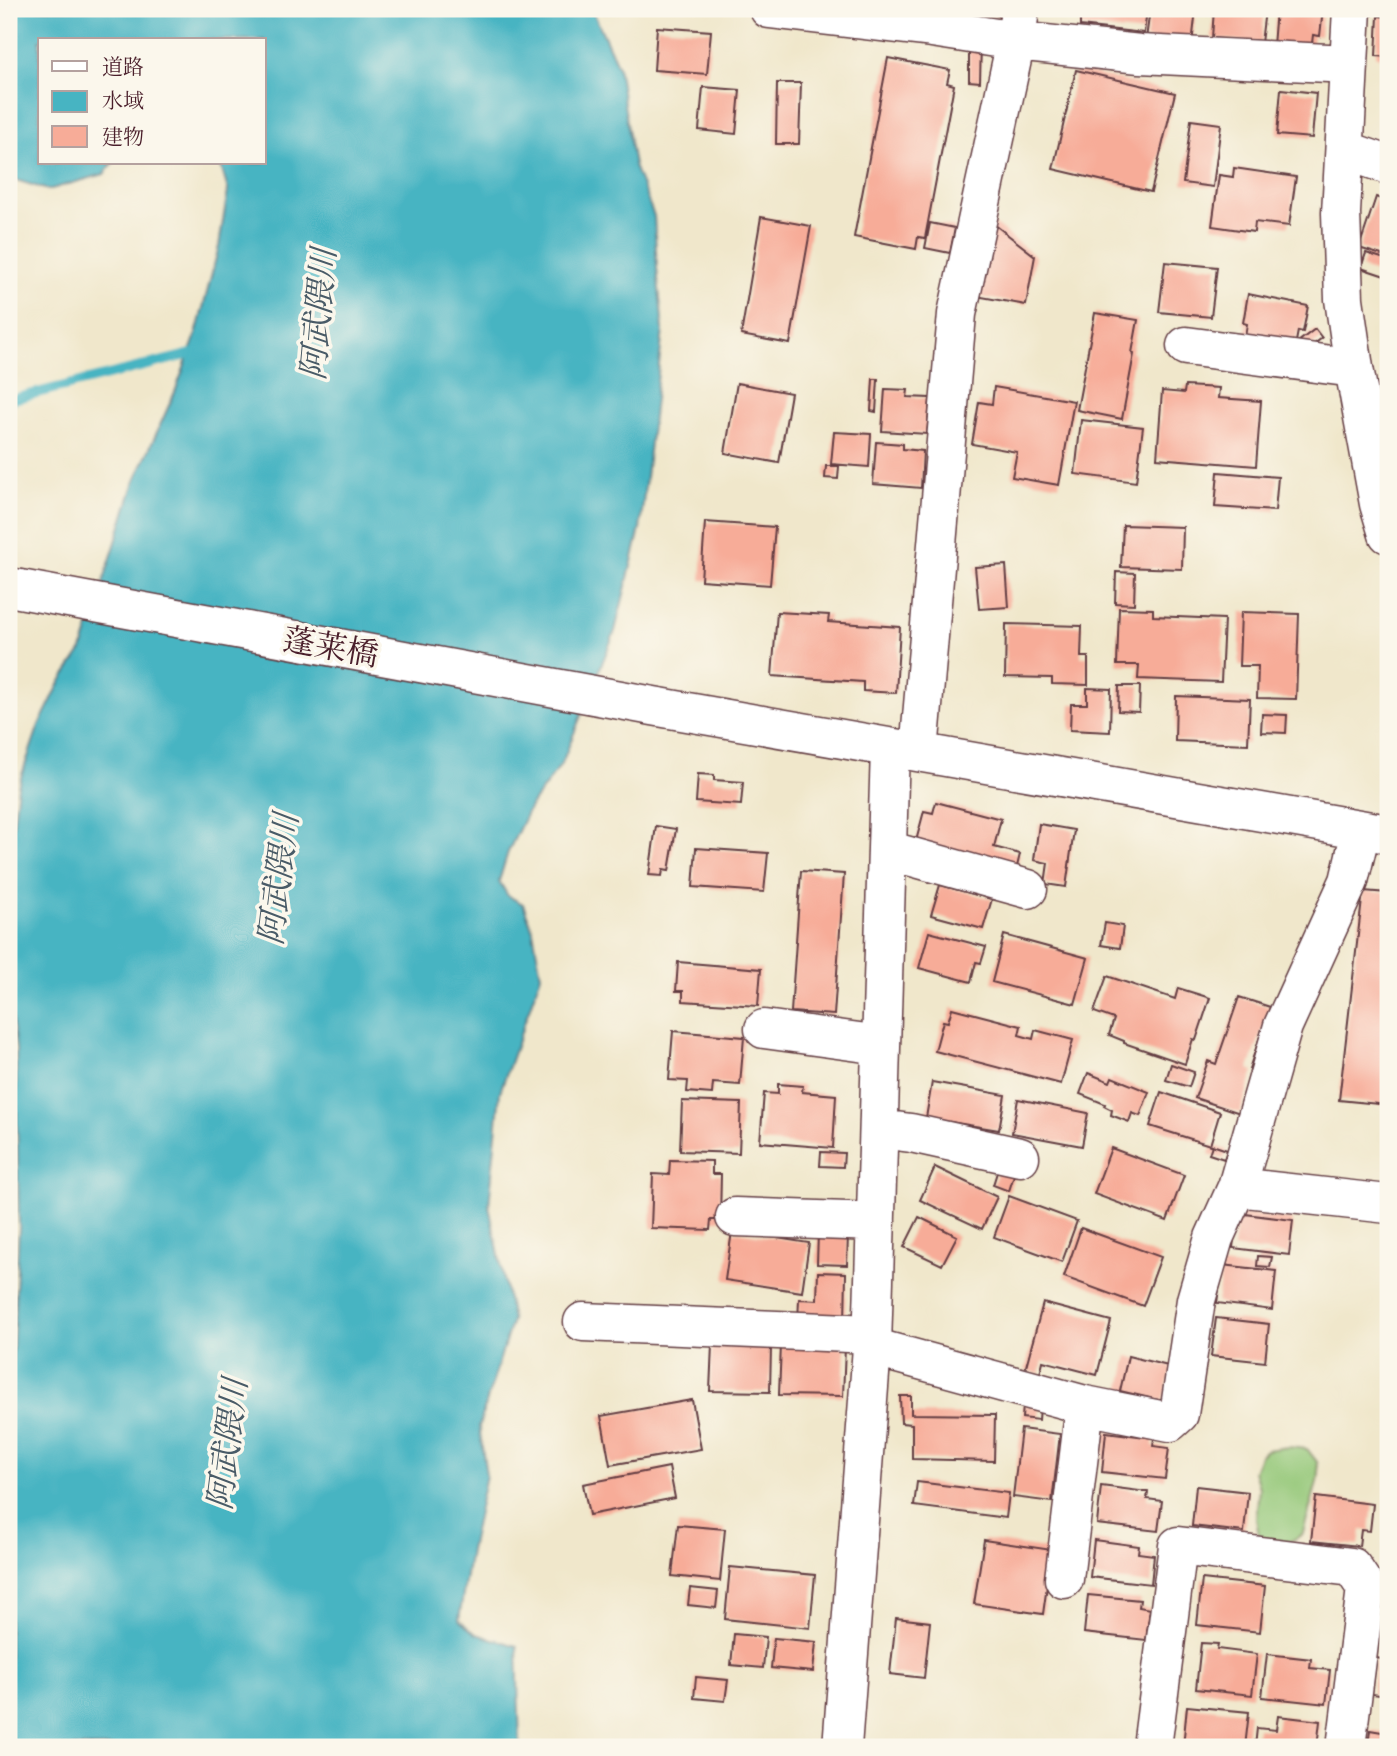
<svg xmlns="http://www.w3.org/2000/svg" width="1397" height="1756" viewBox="0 0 1397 1756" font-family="'EB Garamond','Noto Serif JP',serif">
<rect width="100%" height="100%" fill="#fbf7ec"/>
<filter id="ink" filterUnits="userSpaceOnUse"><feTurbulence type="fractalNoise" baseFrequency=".0143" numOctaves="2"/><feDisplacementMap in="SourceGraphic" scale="14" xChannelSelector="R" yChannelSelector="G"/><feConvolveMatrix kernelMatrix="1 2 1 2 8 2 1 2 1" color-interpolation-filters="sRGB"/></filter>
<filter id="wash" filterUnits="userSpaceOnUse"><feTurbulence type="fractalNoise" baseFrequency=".00686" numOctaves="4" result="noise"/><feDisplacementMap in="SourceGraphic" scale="28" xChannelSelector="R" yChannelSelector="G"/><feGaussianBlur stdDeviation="1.57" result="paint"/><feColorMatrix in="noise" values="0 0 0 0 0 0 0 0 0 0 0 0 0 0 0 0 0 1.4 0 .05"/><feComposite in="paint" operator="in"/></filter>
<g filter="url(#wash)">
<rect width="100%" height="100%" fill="#f0e7cb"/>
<path fill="#95c879" stroke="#707452" stroke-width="2" d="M1288 1447 1307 1449 1317 1462 1319 1475 1303 1533C1289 1546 1275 1544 1259 1536L1256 1519 1259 1488 1254 1471 1260 1456 1266 1450Z"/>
<path fill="#47b4c2" stroke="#486a76" stroke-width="2" d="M9 9H592L618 67 634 166 654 216 657 268 663 330 640 529 615 631 562 763 529 808 508 852 499 881 508 896 523 904 533 931 541 975 500 1092 489 1206 512 1320 479 1426 486 1475 470 1550 459 1620 476 1634 517 1646 520 1747H9V1397L13 1350 19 1228 16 1049 9 993V862L18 786 39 725 61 681 82 650 135 481 175 392 196 335 219 246 228 190 220 163H264V40H40V163H113L104 174 48 190 16 180 9 157Z"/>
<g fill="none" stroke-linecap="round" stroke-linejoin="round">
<path stroke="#47b4c2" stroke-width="10" d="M9 400 203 351"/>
</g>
<g id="blocks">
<path fill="#f7ac98" d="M958 9H1002V16Z
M1060 9H1147L1144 33 1080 26V18L1059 15Z
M1150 9H1196L1192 44 1146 39Z
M1214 9 1265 10 1261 43 1212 38Z
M1276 9H1323L1320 36 1313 35 1311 52 1273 46Z
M1378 16 1388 17V57L1376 56Z
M657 27 711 31 707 74 654 70Z
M969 43H981L980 82 969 81Z
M888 58 950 70 947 83 954 85 925 238 918 237 916 249 854 237Z
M1076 70 1175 93 1151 192 1053 169Z
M777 83H801L799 144H776Z
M703 87 740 90 736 134 699 130Z
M1281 89 1316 93 1312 138 1277 135Z
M1191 120 1221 124 1213 187 1183 183Z
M1234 168 1296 177 1289 226 1255 222 1254 232 1212 226 1219 175 1233 177Z
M1376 197 1388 202V257L1359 248Z
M761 217 811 226 790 344 741 335Z
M990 221 1035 256 1026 305 976 296Z
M930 223 955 228 950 253 925 248Z
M1366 253 1388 260V277L1361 268Z
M1165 262 1217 267 1211 317 1159 312Z
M1248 294 1308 306 1303 332 1298 331 1295 347 1245 337 1247 324 1243 323Z
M1095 313 1138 320 1132 353 1134 354 1122 419 1077 410Z
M1315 329 1322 338 1305 351 1298 342Z
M873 379H878L876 412 871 411Z
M737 383 791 393 779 463 725 453Z
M1388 385V417H1387L1380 387Z
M1185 386 1219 388 1218 398 1261 401 1256 466 1157 458 1162 391 1184 393Z
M994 387 1074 401 1059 485 1012 477 1017 452 972 444 979 402 992 404Z
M885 389 908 390 907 397 930 398 927 434 882 431Z
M1081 420 1143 427 1136 482 1075 474Z
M834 432 871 434 869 467 831 464Z
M876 442 903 444V449L923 451 921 488 873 484Z
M826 466H839L838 479 825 478Z
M1218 472 1278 477 1275 511 1215 507Z
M705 522 775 527 770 585 701 580Z
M1123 525 1183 527 1182 569 1121 567Z
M1006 565 1009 607 979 609 975 567Z
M1116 572 1135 573 1134 604 1115 603Z
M1119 608 1153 609V616L1224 619 1221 682 1138 679 1139 665H1117Z
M777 612 829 615 828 622 900 627 896 693 863 691V682L772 676Z
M1241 612 1299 614 1296 699 1257 698 1258 666H1239Z
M1006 624 1082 626 1081 657H1088V685L1052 684V678L1005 677Z
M1119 686H1140L1139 712 1118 711Z
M1087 688 1111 689 1110 732 1070 730 1071 704H1087Z
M1176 696 1250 699 1248 744 1175 741Z
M1262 714 1287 715 1286 733 1261 732Z
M698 774 714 775V780L743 782 741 805 696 802Z
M936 802 1001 819 994 847 1020 854 1016 871 915 845 924 811 933 813Z
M1039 824 1074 830 1066 887 1045 884 1048 863 1034 860Z
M656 826 676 829 669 871 663 870 662 876 649 875Z
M696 848 768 853 764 892 693 887Z
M801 871 844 874 834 1015 791 1012Z
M940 885 992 899 983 929 931 915Z
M1363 891 1388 893V1105L1339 1100Z
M1105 923 1123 926 1120 948 1101 945Z
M929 932 986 947 981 963 976 962 971 982 919 968Z
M1004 935 1088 958 1075 1004 992 982Z
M678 962 761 969 758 1006 683 1001V991H676Z
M1107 976 1175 999 1178 988 1210 998 1196 1040 1193 1039 1185 1064 1124 1043V1041L1109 1035 1114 1019 1094 1012Z
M1239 997 1270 1007 1249 1069 1254 1071 1240 1113 1195 1098 1208 1061 1216 1064Z
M952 1008 1021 1026 1019 1035 1033 1039 1035 1030 1073 1040 1061 1084 935 1051 943 1021 948 1022Z
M673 1031 744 1037 740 1085 713 1083 712 1094 687 1092 688 1081 669 1080Z
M1171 1064 1194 1072 1189 1087 1166 1080Z
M1088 1073 1110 1082 1112 1077 1149 1092 1140 1116 1132 1113 1129 1122 1111 1115 1112 1110 1104 1106 1105 1104 1080 1094Z
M932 1082 1005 1095 999 1130 926 1118Z
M778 1084 803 1086 802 1092 836 1095 833 1148 760 1142 764 1093 778 1094Z
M1161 1092 1220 1112 1210 1145 1150 1126Z
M1018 1099 1088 1113 1082 1146 1012 1133Z
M682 1101 741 1103 739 1153 680 1151Z
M1212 1145 1227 1150 1224 1159 1209 1154Z
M1111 1148 1184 1175 1167 1221 1094 1194Z
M821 1152 844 1153 843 1167 820 1166Z
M670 1160 712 1161V1174H721L720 1220H711L710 1230 651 1228 653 1174 669 1175Z
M935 1167 997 1197 982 1229 920 1200Z
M998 1169 1014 1175 1009 1191 993 1185Z
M1009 1196 1077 1221 1062 1262 994 1237Z
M1237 1213 1293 1220 1289 1255 1233 1248Z
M919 1217 957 1236 942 1265 904 1247Z
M1081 1228 1161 1257 1143 1306 1064 1277Z
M732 1231 809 1243 802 1292 725 1280Z
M818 1233 848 1234 847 1265 817 1264Z
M1258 1256 1272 1257 1270 1267 1257 1266Z
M1222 1265 1276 1271 1272 1310 1217 1303Z
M818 1272 846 1273 845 1323 798 1322 799 1299 817 1300Z
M1043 1303 1111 1321 1097 1375 1043 1361 1040 1374 1025 1370Z
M1216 1318 1269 1324 1265 1362 1211 1356Z
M712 1344 771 1346 770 1392 710 1391Z
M781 1345 845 1347 843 1396 779 1395Z
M1128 1356 1172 1367 1163 1401 1120 1391Z
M900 1396H911V1414L995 1415 994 1461 912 1459V1424L901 1423Z
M692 1400 701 1449 610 1465 601 1416Z
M1023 1405 1040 1407 1039 1420 1022 1418Z
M1021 1429 1060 1434 1052 1502 1013 1497Z
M1106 1432 1154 1438 1153 1446 1169 1448 1165 1479 1102 1472Z
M669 1467 675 1498 589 1515 583 1484Z
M917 1482 1009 1493 1006 1518 914 1506Z
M1101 1486 1148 1492 1147 1499 1162 1501 1158 1531 1097 1524Z
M1196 1486 1248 1492 1244 1532 1192 1526Z
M1316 1497 1373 1504 1370 1531 1361 1530 1359 1546 1311 1541Z
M678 1525 725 1529 720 1581 672 1576Z
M984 1540 1052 1550 1043 1614 974 1604Z
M1094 1540 1139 1546 1138 1553 1154 1555 1151 1584 1090 1577Z
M730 1567 815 1575 810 1628 725 1619Z
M1202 1579 1265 1586 1260 1632 1197 1625Z
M690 1588 718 1591 716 1608 688 1605Z
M1088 1595 1140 1600 1139 1607 1150 1609 1146 1640 1084 1633Z
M896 1618 930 1622 924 1678 890 1674Z
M734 1634 766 1637 763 1668 731 1665Z
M774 1638 816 1642 813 1672 771 1668Z
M1201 1643 1218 1644 1217 1649 1257 1654 1252 1695 1196 1689Z
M1267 1654 1311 1659 1310 1668 1330 1670 1326 1704 1262 1697Z
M1376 1658 1388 1660V1696L1372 1694Z
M696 1677 728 1680 725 1701 694 1698Z
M1187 1706 1249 1712 1245 1747H1183Z
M1278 1716 1320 1721 1317 1747H1255L1257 1728 1276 1730Z
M1370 1730 1388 1733V1747H1368Z"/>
</g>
</g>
<g filter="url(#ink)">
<use href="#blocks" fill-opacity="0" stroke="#633d43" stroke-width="2"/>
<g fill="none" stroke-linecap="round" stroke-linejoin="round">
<g stroke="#633d43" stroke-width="41">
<path id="minor" d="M769 9 932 28 1016 41 957 314 919 752
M1020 9 1016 41 1140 54 1349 64
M1352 9 1341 213 1344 299 1354 368 1379 504 1388 534
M1345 150 1388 165
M1186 346 1354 368
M9 587 653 706 1388 834
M887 850 1028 889
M764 1029 881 1045
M880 1129 911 1133 1020 1157
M1237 1187 1388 1204
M735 1217 876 1222
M583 1322 872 1334
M872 1347 1085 1405 1170 1422 1179 1414 1196 1300 1214 1238 1237 1187 1283 1026 1349 881 1361 830
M1064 1579 1085 1405
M842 1747 872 1347 890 748
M1152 1747 1178 1546 1352 1567 1366 1588 1346 1747"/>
</g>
<use href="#minor" stroke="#fff" stroke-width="38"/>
</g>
</g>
<g text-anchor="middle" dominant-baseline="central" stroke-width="7" stroke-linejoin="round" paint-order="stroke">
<g font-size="32" fill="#4a1f2b" stroke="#fbf7ec">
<text transform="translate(331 647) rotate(10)">蓬莱橋</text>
</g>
<g font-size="33" font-style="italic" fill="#495b67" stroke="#fbf7ec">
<text transform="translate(318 314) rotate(-85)">阿武隈川</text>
<text transform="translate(278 879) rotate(-83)">阿武隈川</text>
<text transform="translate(227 1444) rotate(-83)">阿武隈川</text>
</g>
</g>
<rect width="1397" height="1756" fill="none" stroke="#fbf7ec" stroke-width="35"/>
<rect x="38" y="38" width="228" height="126" fill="#fbf7ec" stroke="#b4a19f" stroke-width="2"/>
<rect x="52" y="61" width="35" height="10" fill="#ffffff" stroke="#b4a19f" stroke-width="2"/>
<text x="102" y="74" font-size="21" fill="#4a1f2b">道路</text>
<rect x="52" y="91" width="35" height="21" fill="#47b4c2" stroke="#b4a19f" stroke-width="2"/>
<text x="102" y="108" font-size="21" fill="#4a1f2b">水域</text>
<rect x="52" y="126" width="35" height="21" fill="#f7ac98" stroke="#b4a19f" stroke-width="2"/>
<text x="102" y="144" font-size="21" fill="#4a1f2b">建物</text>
</svg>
